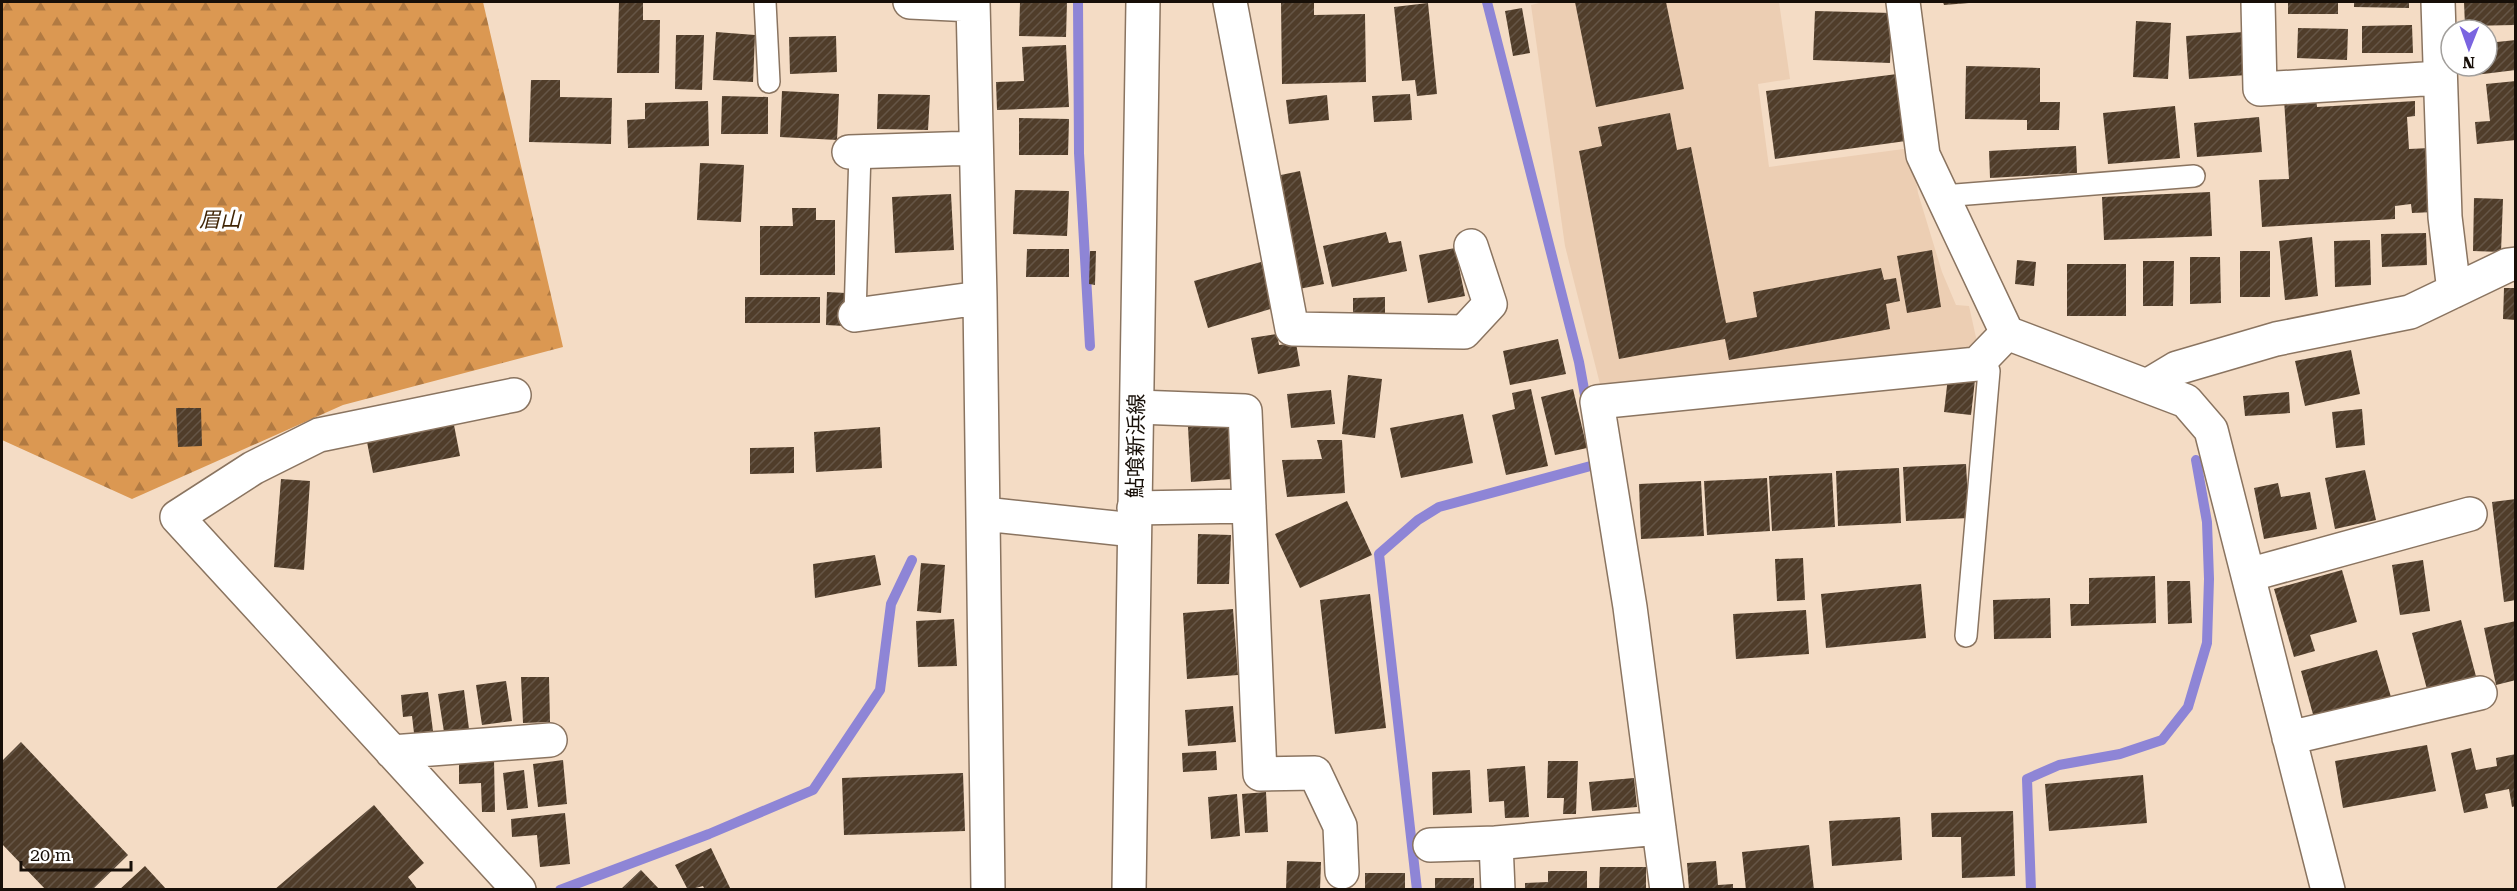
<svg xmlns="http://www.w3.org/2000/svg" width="2517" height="891" viewBox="0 0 2517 891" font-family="'Roboto Serif','Noto Sans JP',serif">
<defs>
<pattern id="forest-firs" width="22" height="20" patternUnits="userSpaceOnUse" patternTransform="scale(1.5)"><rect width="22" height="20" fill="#db9852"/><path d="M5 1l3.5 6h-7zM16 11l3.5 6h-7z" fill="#b17a42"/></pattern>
<pattern id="building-hatch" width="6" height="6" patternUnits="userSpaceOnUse" patternTransform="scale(1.5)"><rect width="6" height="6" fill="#503d2a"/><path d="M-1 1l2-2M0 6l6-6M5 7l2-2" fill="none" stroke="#655546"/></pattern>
</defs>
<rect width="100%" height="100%" fill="#f4dcc5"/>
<path fill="#ecceb3" d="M1543 2H1779L1790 79 1758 84 1769 167 1911 148 1918 193 1942 272 1956 305 1969 306 1977 342 1967 351 1895 362 1600 384 1565 246 1531 5Z"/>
<path fill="url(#forest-firs)" d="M2 2H483L563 347 343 405 132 499 2 440Z"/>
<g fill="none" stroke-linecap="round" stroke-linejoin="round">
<path stroke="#8e85d6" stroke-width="10" d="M1078 2 1079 153 1090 346
M1487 2 1579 362 1587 406
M560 890 709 834 813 790 880 690 891 604 912 560
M1417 890 1379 554 1418 520 1439 507 1598 464 1596 457
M2031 890 2027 779 2059 765 2120 754 2162 740 2188 707 2207 643 2209 579 2207 522 2196 460"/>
</g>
<path fill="url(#building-hatch)" d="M619 2H643V20H660L659 73H617Z
M1020 2H1067L1066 37 1019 36Z
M1575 2H1666L1684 89 1596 107Z
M1943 2H1969V3L1944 5Z
M2288 2H2338V14H2288Z
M2354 2H2409V8L2354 7Z
M2464 2H2514L2515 25 2465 26Z
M1281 3H1314V15L1365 14 1366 82 1282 84Z
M1428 3 1437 94 1417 96 1415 80 1402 81 1394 7Z
M1522 8 1530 53 1513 56 1505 11Z
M1815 11 1892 13 1890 63 1813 60Z
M2136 21 2171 23 2168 79 2133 77Z
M2412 25 2413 53H2362V26Z
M2298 28 2348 29 2347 60 2297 58Z
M716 32 755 35 753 82 713 80Z
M2244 32 2247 75 2189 79 2186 36Z
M676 35H704L702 90 675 89Z
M836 36 837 72 790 74 789 37Z
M2516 40V70L2475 75 2474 66H2487V43Z
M1066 45 1069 107 997 110 996 82 1024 81 1022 47Z
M1966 66 2040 68V102H2060L2059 130H2027V120L1965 119Z
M1897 74 1906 141 1775 159 1766 91Z
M531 80H560V97L612 98 611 144 529 142Z
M2516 81V140L2477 144 2475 122 2490 121 2486 84Z
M782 91 839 94 837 140 780 137Z
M878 94 930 95 928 130 877 129Z
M1410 94 1412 120 1374 122 1372 96Z
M1327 95 1329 120 1289 124 1286 100Z
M722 96 768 97V134H721Z
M2316 96 2317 107 2415 101V116L2407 117 2409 149 2430 148 2434 212 2412 213 2411 204 2395 206V219L2262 227 2259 180 2289 179 2284 99Z
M708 101 709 146 628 148 627 120 645 119V103Z
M2175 106 2180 158 2108 164 2103 113Z
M1670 113 1677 150 1691 147 1726 323 1757 317 1753 292 1881 268 1884 280 1896 278 1900 301 1886 304 1890 329 1729 360 1725 339 1619 359 1579 151 1602 146 1598 127Z
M2259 117 2262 152 2197 157 2194 123Z
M1019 118 1069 119 1068 155H1019Z
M2076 146 2077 173 1990 178 1989 151Z
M700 163 744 165 741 222 697 220Z
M1300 171 1324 284 1299 289 1276 176Z
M1015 190 1069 191 1067 236 1013 234Z
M2210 192 2212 236 2104 240 2102 197Z
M951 194 954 250 895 253 892 197Z
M2474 198 2503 199 2501 252 2473 251Z
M792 208H816V220H835V275H760V226H793Z
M1386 232 1389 243 1401 241 1407 271 1332 287 1323 246Z
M2426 233 2427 265 2382 267 2381 234Z
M2312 237 2318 296 2285 300 2279 241Z
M2370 240 2371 285 2335 287 2334 241Z
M1455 248 1465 296 1428 303 1419 255Z
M1027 249H1069V277H1026Z
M1932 250 1941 307 1907 313 1897 256Z
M1090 251H1096L1095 285 1089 284Z
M2240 251H2270V297H2240Z
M2190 257H2220L2221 303 2190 304Z
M2017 260 2036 262 2034 286 2015 284Z
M2143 261H2174L2173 306H2143Z
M1261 262 1274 308 1208 328 1194 281Z
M2067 264H2126V316H2067Z
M2504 288H2516V320L2503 319Z
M827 292 846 293 844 326 826 325Z
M745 297H820V323H745Z
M1385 297V314L1353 315V298Z
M1277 334 1279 345 1296 343 1300 366 1258 374 1251 338Z
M1558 339 1566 374 1510 385 1503 351Z
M2351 350 2360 394 2305 406 2295 361Z
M1348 375 1382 379 1375 438 1342 434Z
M1948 377 1975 380 1971 415 1944 412Z
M1531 389 1548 466 1506 475 1492 415 1515 409 1512 393Z
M1573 389 1587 448 1555 455 1541 397Z
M1331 390 1335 424 1291 428 1287 394Z
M2289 392 2290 413 2245 416 2243 396Z
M176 408H201L202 446 178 447Z
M2362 409 2365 445 2336 448 2332 412Z
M1463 414 1473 463 1401 478 1390 428Z
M1228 424 1232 479 1191 482 1188 427Z
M454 425 460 456 373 473 367 442Z
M880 427 882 468 816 472 814 432Z
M1317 440H1342L1345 493 1287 497 1282 460 1322 459Z
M794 447V473L750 474V448Z
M1966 464 1969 518 1906 521 1903 467Z
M1899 468 1901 523 1838 526 1836 471Z
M2365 470 2376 520 2335 529 2325 478Z
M1832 473 1835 527 1772 531 1769 476Z
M1767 478 1770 531 1707 535 1704 481Z
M281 479 310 481 304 570 274 567Z
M1701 481 1704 536 1641 539 1639 484Z
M2278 483 2281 497 2310 492 2317 529 2264 539 2254 488Z
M2516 499V600L2504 602 2492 502Z
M1347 501 1372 555 1300 588 1275 534Z
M1198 534 1231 535 1229 584H1197Z
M875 555 881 585 815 598 813 564Z
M1803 558 1805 600 1777 601 1775 559Z
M2423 560 2430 611 2400 615 2392 565Z
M921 563 945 565 941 613 917 611Z
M2342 570 2357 622 2310 635 2315 651 2294 657 2274 589Z
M2155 576 2156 623 2071 626 2070 604H2089V578Z
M2167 581H2190L2192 623 2168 624Z
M1921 584 1926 638 1826 648 1821 594Z
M1370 594 1386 728 1335 734 1320 600Z
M2050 598 2051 638 1994 639 1993 600Z
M1233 609 1238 675 1187 679 1183 613Z
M1806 610 1809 654 1736 659 1733 614Z
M954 619 957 666 918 667 916 621Z
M2461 620 2477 680 2428 693 2412 633Z
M2516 621V680L2496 685 2484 628Z
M2377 650 2391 697 2314 718 2301 671Z
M521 677H549L550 722 523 723Z
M506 681 512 721 482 725 476 685Z
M464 690 469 729 444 732 438 694Z
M428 692 433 731 414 733 412 716 403 717 401 695Z
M1233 706 1236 742 1188 746 1185 710Z
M21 742 128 855 92 890H46L2 844V761Z
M2427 745 2436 791 2343 808 2335 761Z
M2471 748 2476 770 2497 766 2496 758 2516 754V806L2512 807 2509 789 2485 794 2488 808 2464 813 2451 753Z
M1216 751 1217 770 1183 772 1182 753Z
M494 759 495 812H482L481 783 459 784V760Z
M563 760 567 804 538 807 533 764Z
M1548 761H1578L1576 814H1563L1564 798H1547Z
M1525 766 1529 817 1505 818 1504 801 1489 802 1487 769Z
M524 770 528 808 507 810 503 773Z
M1470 770 1472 813 1433 815 1432 772Z
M963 773 965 831 844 835 842 778Z
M2143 775 2147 823 2049 831 2045 784Z
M1634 778 1637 807 1592 811 1589 782Z
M1266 792 1268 832 1245 833 1242 794Z
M1237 794 1240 836 1211 839 1208 797Z
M374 805 424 863 408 877 418 890H274Z
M2013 811 2015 876 1962 878 1961 837H1932L1931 813Z
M565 813 570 864 540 867 537 835 512 837 511 819Z
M1900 817 1902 860 1832 866 1829 821Z
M1809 845 1814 890H1746L1742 852Z
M711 848 731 890H705L703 886 688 890 675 865Z
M1287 861 1321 862 1320 890H1286Z
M1716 861 1718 885 1733 884V890H1689L1687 863Z
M145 866 167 890H119Z
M1600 867H1646V890H1599Z
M641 870 660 890H620Z
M1548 871H1587V890H1525V883L1548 882Z
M1365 873H1405V890H1365Z
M1435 878H1474V890H1435Z"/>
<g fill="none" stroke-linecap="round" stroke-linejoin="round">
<g stroke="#8a7460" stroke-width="24">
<path id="service" d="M765 2 769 82
M1943 196 2194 176
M855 315 860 152
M1966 636 1989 371 1984 357"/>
</g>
<g stroke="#8a7460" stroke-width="36">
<path id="minor" d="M910 2 973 5
M973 2 980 298 988 890
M1230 2 1292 329 1464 332 1490 304 1471 246
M1903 2 1923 155 2007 333 2186 401 2211 430 2328 890
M2258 2 2260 89 2440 78
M2438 2 2445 217 2454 291
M849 152 976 148
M855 315 980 298
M2147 386 2177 368 2276 339 2410 312 2508 265 2516 264
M514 395 319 435 253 468 177 517 519 890
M1137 407 1245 411 1260 774 1315 773 1340 826 1342 872
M1134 508 1249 506
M984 514 1134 530
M2248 575 2470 514
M2289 738 2480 693
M392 752 550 740
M1430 845 1496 843
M1498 890 1496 843 1659 828
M1667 890 1630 607 1597 402 1977 364 2007 333"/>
</g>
<g stroke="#8a7460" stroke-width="36">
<path id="secondary" d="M1129 890 1143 2"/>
</g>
<use href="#service" stroke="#fff" stroke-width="21"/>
<use href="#minor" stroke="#fff" stroke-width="33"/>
<use href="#secondary" stroke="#fff" stroke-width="33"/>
</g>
<g text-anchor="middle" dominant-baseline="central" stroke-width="6" stroke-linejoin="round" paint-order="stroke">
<g font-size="21" font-style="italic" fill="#402506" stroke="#fff">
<text x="220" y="220">眉山</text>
</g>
<g font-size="21" fill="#170f08" stroke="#fff">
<text transform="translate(1136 446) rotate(-89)">鮎喰新浜線</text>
</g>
</g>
<rect width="2517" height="891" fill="none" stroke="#170f08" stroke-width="6"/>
<g transform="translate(2469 48) rotate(181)"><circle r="28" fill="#ffffff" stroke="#a29f9c" stroke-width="1.5"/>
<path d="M0-4.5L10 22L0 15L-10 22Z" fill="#7a64e0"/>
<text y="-9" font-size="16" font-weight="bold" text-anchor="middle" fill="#170f08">N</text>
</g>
<path d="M21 861v9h110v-9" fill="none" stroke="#170f08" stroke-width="3"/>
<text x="30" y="861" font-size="18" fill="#170f08" stroke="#ffffff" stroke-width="4.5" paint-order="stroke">20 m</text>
</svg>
